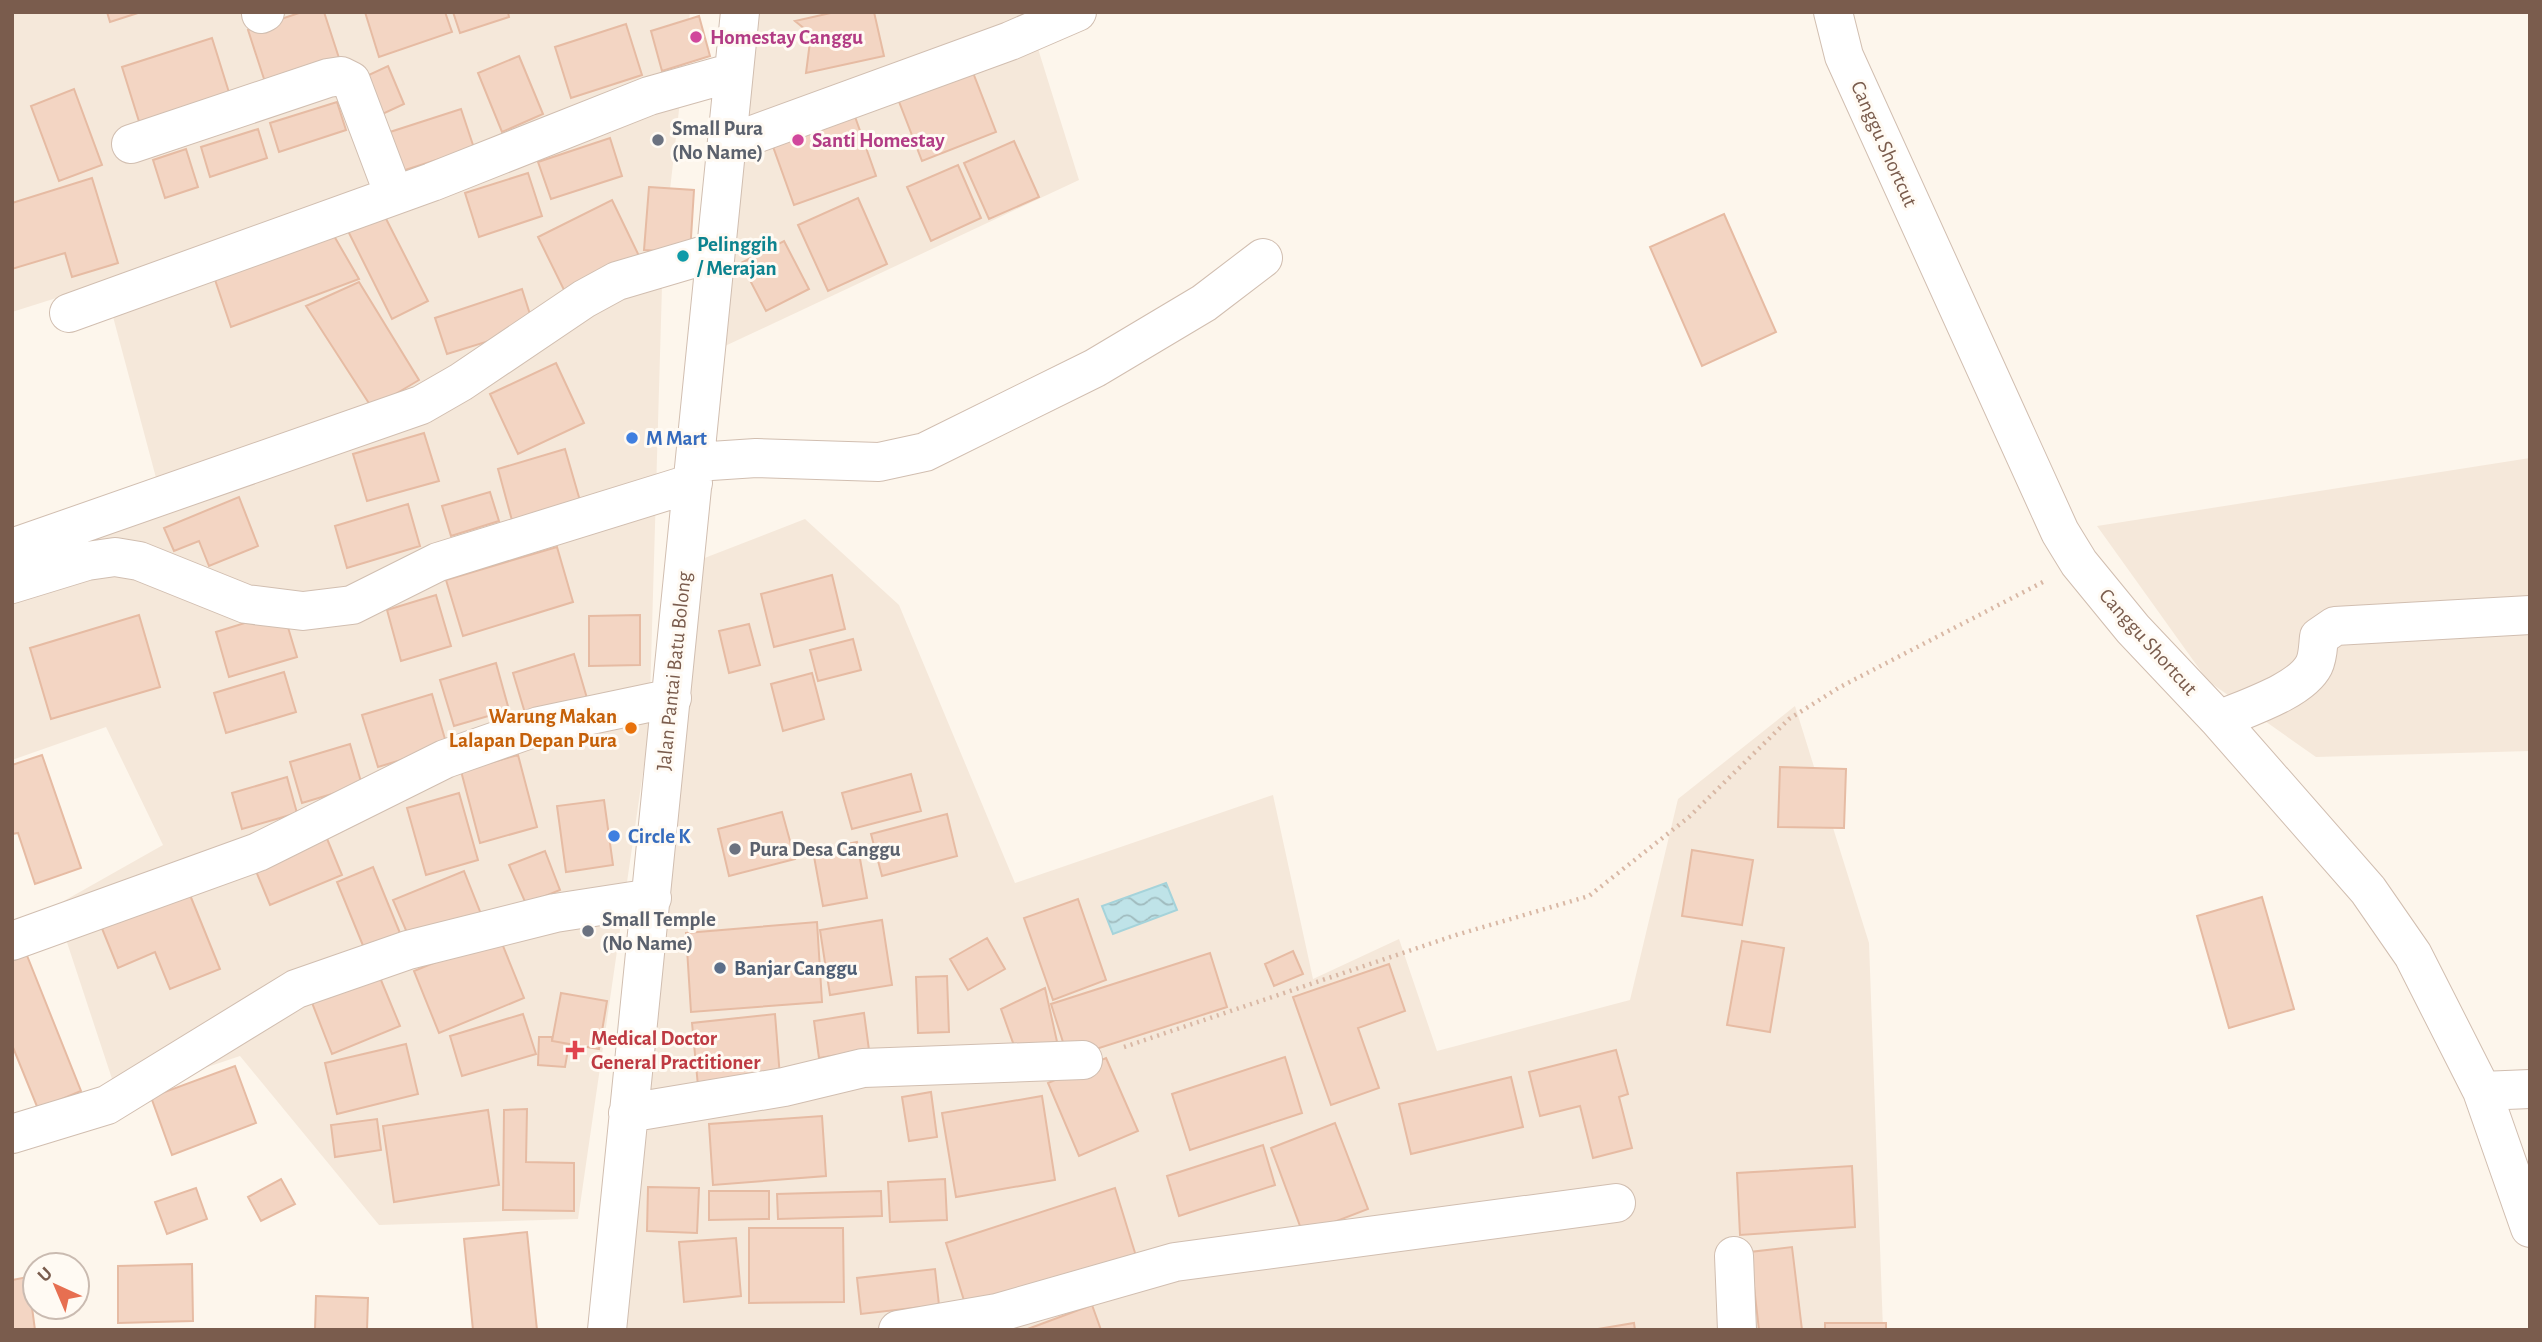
<svg xmlns="http://www.w3.org/2000/svg" width="2542" height="1342" viewBox="0 0 2542 1342" font-family="'Alegreya Sans',sans-serif">
<defs>
<pattern id="water-waves" width="16" height="10" patternUnits="userSpaceOnUse" patternTransform="scale(1.75)"><rect width="16" height="10" fill="#bfe3e8"/><path d="M0 5q4-4 8 0t8 0" fill="none" stroke="#a0bbbe"/></pattern>
</defs>
<rect width="100%" height="100%" fill="#fdf6ec"/>
<path fill="#f5e8da" d="M12 12H690L663 252 649 731 578 1219 379 1225 240 1056 118 1097 55 906 163 845 106 727 12 760V563L163 504 104 283 12 312Z
M752 12H1052L1030 23 1079 180 725 346Z
M2530 458V751L2316 757 2208 681 2097 526Z
M805 519 899 605 1015 883 1273 795 1313 979 1399 939 1437 1051 1630 1000 1678 799 1795 706 1869 943 1883 1330H620L702 559Z"/>
<path fill="url(#water-waves)" stroke="#a5d3da" stroke-width="2" d="M1166 883 1177 910 1113 934 1102 906Z"/>
<path fill="#f3d5c3" stroke="#e6bba3" stroke-width="2" d="M107 12H141L110 22Z
M302 12H324L339 58 265 82 248 30Z
M365 12H445L452 32 379 57Z
M453 12H508L509 17 460 33Z
M835 12H874L884 56 806 73 811 34 795 21Z
M699 16 710 56 662 71 651 31Z
M626 24 642 75 571 98 555 47Z
M212 38 232 102 142 131 122 67Z
M519 56 543 114 502 132 478 73Z
M388 66 404 104 376 117 358 80Z
M972 70 996 132 922 161 898 99Z
M74 89 102 165 59 181 31 106Z
M337 102 346 130 279 152 270 123Z
M461 109 474 148 402 171 390 132Z
M853 111 876 176 794 205 771 141Z
M258 129 267 158 210 177 201 147Z
M610 138 622 176 551 199 538 162Z
M1014 141 1039 197 989 219 964 163Z
M186 149 198 187 165 198 153 160Z
M958 165 981 218 931 241 907 187Z
M528 173 542 216 479 237 465 193Z
M92 178 118 263 72 277 65 253 12 269V203Z
M649 187 694 190 690 253 644 250Z
M858 198 887 264 828 291 798 225Z
M612 200 640 258 566 294 538 237Z
M380 207 428 301 392 319 345 225Z
M1724 214 1776 332 1702 366 1650 247Z
M330 229 359 279 231 327 211 268Z
M784 241 809 289 766 311 741 263Z
M359 282 419 380 372 408 306 306Z
M522 289 534 327 447 354 435 318Z
M556 363 584 423 518 454 490 394Z
M424 433 439 481 367 501 353 454Z
M565 449 581 504 513 524 498 469Z
M490 492 499 521 451 536 442 506Z
M239 497 258 546 209 566 199 541 174 551 164 528Z
M408 504 420 546 347 568 335 526Z
M557 547 573 602 463 636 446 580Z
M832 575 845 629 774 647 761 594Z
M436 595 451 646 401 661 387 610Z
M283 611 297 657 229 677 216 632Z
M139 615 160 687 51 719 30 648Z
M640 615V665L589 666V616Z
M749 624 760 665 729 673 719 631Z
M853 639 861 670 818 681 810 650Z
M574 654 589 705 528 723 513 673Z
M496 663 509 710 454 726 440 680Z
M284 672 296 712 226 733 214 693Z
M812 673 824 719 783 731 771 684Z
M432 694 447 746 378 767 362 715Z
M350 744 362 785 302 803 290 762Z
M42 755 81 868 35 884 18 833 12 834V765Z
M518 755 537 827 480 843 461 771Z
M1780 767 1846 769 1844 828 1778 827Z
M911 774 921 811 852 829 842 793Z
M287 777 297 813 242 829 232 793Z
M459 793 478 860 426 875 407 808Z
M604 800 613 865 566 872 557 806Z
M782 812 795 859 729 876 718 829Z
M947 814 957 856 882 876 871 834Z
M323 829 342 875 270 905 251 859Z
M857 842 867 898 823 906 813 851Z
M1692 850 1753 860 1742 925 1682 916Z
M545 851 560 890 526 904 509 865Z
M373 867 402 938 366 953 337 882Z
M464 871 481 914 411 942 393 900Z
M188 890 220 969 170 989 155 952 118 968 101 926Z
M2262 897 2294 1009 2229 1028 2197 916Z
M1078 899 1106 980 1053 1000 1024 918Z
M882 920 892 985 830 995 820 930Z
M817 922 822 1002 691 1012 686 933Z
M499 936 524 998 439 1033 414 971Z
M987 938 1005 969 968 990 950 959Z
M1742 941 1784 948 1770 1032 1727 1025Z
M22 943 81 1091 38 1109 12 1045V947Z
M1293 951 1303 974 1274 986 1265 964Z
M1210 953 1227 1007 1068 1058 1051 1004Z
M1389 964 1405 1011 1358 1028 1379 1088 1331 1105 1293 997Z
M376 968 400 1026 332 1054 309 995Z
M947 976 949 1032 918 1033 916 977Z
M1045 988 1060 1055 1017 1054 1001 1009Z
M561 993 607 1001 599 1049 552 1041Z
M864 1013 869 1050 819 1058 814 1021Z
M523 1014 536 1054 462 1076 450 1036Z
M775 1014 780 1077 698 1086 692 1023Z
M539 1037H552V1041L569 1044 565 1067 538 1065Z
M406 1044 418 1094 337 1114 325 1063Z
M1616 1050 1628 1094 1619 1097 1632 1148 1593 1158 1580 1106 1540 1116 1529 1072Z
M1285 1057 1302 1113 1190 1150 1172 1094Z
M1106 1058 1138 1131 1079 1156 1048 1083Z
M235 1066 256 1123 172 1155 151 1097Z
M1511 1077 1523 1127 1411 1154 1399 1104Z
M931 1092 937 1137 909 1141 902 1097Z
M1042 1096 1055 1180 956 1197 942 1113Z
M527 1109 526 1162 574 1163V1211L503 1210 504 1110Z
M488 1110 499 1185 394 1202 383 1126Z
M822 1116 826 1176 713 1185 709 1124Z
M377 1119 381 1150 335 1157 331 1125Z
M1335 1123 1368 1209 1303 1234 1271 1148Z
M1263 1145 1275 1185 1179 1216 1167 1176Z
M1852 1166 1855 1227 1740 1235 1737 1173Z
M281 1179 295 1204 261 1221 248 1197Z
M945 1179 947 1220 890 1222 888 1182Z
M648 1187 699 1188 697 1233 647 1231Z
M196 1188 207 1219 167 1234 155 1202Z
M1115 1188 1136 1256 967 1310 946 1243Z
M709 1191H769V1219L709 1220Z
M881 1191 882 1216 778 1219 777 1194Z
M749 1228H843L844 1302 749 1303Z
M527 1232 537 1330H473L464 1239Z
M736 1238 741 1296 684 1302 679 1242Z
M1792 1247 1802 1330H1759L1750 1252Z
M192 1264 193 1321 118 1323V1266Z
M935 1269 939 1305 861 1314 857 1278Z
M28 1277 35 1330H12V1280Z
M316 1296 368 1298 367 1330H315Z
M1092 1305 1101 1330H1025Z
M1634 1323 1635 1330H1592Z
M1825 1323H1886V1330H1825Z"/>
<g fill="none" stroke-linecap="round" stroke-linejoin="round">
<g stroke="#d1beb0" stroke-width="40">
<path id="minor" d="M1833 12 1844 56 2060 532 2079 563 2133 629 2219 720 2368 890 2413 955 2482 1091 2530 1228
M261 14 265 12
M131 144 328 78 341 76 351 81 394 195
M728 144 1010 41 1077 12
M69 313 432 182 649 96 734 72
M696 462 756 458 879 462 925 452 1095 368 1204 303 1263 258
M12 548 421 405 461 382 584 299 617 281 715 252
M12 584 87 561 115 557 139 561 246 604 303 611 352 605 438 562 693 483
M2219 720C2246 708 2301 691 2314 665 2318 657 2318 646 2319 637L2335 626 2530 615
M12 941 258 852 445 759 539 726 672 698
M2482 1091 2530 1089
M628 1113 784 1087 863 1068 1083 1060
M12 1134 107 1105 296 989 408 950 555 913 652 898
M1734 1256 1737 1330
M607 1330 740 12
M898 1330 997 1313 1175 1262 1616 1203"/>
</g>
<path stroke="#d9b8a5" stroke-width="4.5" stroke-dasharray="2 5" stroke-linecap="butt" d="M1124 1047 1456 935 1589 896 1689 817 1789 719 1840 687 2043 582"/>
<use href="#minor" stroke="#fff" stroke-width="38"/>
</g>
<g fill="#d1479c" stroke="#fffaf3" stroke-width="2.5">
<circle cx="696" cy="37" r="7"/>
<circle cx="798" cy="140" r="7"/>
</g>
<g fill="#6b7280" stroke="#fffaf3" stroke-width="2.5">
<circle cx="658" cy="140" r="7"/>
<circle cx="735" cy="849" r="7"/>
<circle cx="588" cy="931" r="7"/>
</g>
<circle fill="#0f9aa8" stroke="#fffaf3" stroke-width="2.5" cx="683" cy="256" r="7"/>
<g fill="#3f7fe0" stroke="#fffaf3" stroke-width="2.5">
<circle cx="632" cy="438" r="7"/>
<circle cx="614" cy="836" r="7"/>
</g>
<circle fill="#e8710a" stroke="#fffaf3" stroke-width="2.5" cx="631" cy="728" r="7"/>
<circle fill="#5c6f8a" stroke="#fffaf3" stroke-width="2.5" cx="720" cy="968" r="7"/>
<path fill="#e0444e" stroke="#fffaf3" stroke-width="2.5" d="M571.5 1039.5h7v7h7v7h-7v7h-7v-7h-7v-7h7z"/>
<g text-anchor="middle" dominant-baseline="central" stroke-width="6" stroke-linejoin="round" paint-order="stroke">
<g font-size="21" font-weight="bold" fill="#b23c85" stroke="#fffaf3" text-anchor="start">
<text x="710" y="37">Homestay Canggu</text>
<text x="812" y="140">Santi Homestay</text>
</g>
<g font-size="21" font-weight="bold" fill="#5b616d" stroke="#fffaf3" text-anchor="start">
<text x="672" y="128">Small Pura<tspan x="672" dy="24">(No Name)</tspan></text>
<text x="749" y="849">Pura Desa Canggu</text>
<text x="602" y="919">Small Temple<tspan x="602" dy="24">(No Name)</tspan></text>
</g>
<g font-size="21" fill="#7a5c4d" stroke="#fffaf3">
<text transform="translate(1884 144) rotate(66)">Canggu Shortcut</text>
<text transform="translate(2148 642) rotate(48)">Canggu Shortcut</text>
<text transform="translate(674 671) rotate(-84)">Jalan Pantai Batu Bolong</text>
</g>
<g font-size="21" font-weight="bold" fill="#0d838f" stroke="#fffaf3" text-anchor="start">
<text x="697" y="244">Pelinggih<tspan x="697" dy="24">/ Merajan</tspan></text>
</g>
<g font-size="21" font-weight="bold" fill="#366cbe" stroke="#fffaf3" text-anchor="start">
<text x="646" y="438">M Mart</text>
<text x="628" y="836">Circle K</text>
</g>
<g font-size="21" font-weight="bold" fill="#c56008" stroke="#fffaf3" text-anchor="end">
<text x="617" y="716">Warung Makan<tspan x="617" dy="24">Lalapan Depan Pura</tspan></text>
</g>
<g font-size="21" font-weight="bold" fill="#4e5e75" stroke="#fffaf3" text-anchor="start">
<text x="734" y="968">Banjar Canggu</text>
</g>
<g font-size="21" font-weight="bold" fill="#be3a42" stroke="#fffaf3" text-anchor="start">
<text x="591" y="1038">Medical Doctor<tspan x="591" dy="24">General Practitioner</tspan></text>
</g>
</g>
<rect width="2542" height="1342" fill="none" stroke="#7a5c4d" stroke-width="28"/>
<g transform="translate(56 1286) rotate(316)"><circle r="33" fill="#fffaf3" stroke="#cabbb1" stroke-width="2"/>
<path d="M0-5L12 26L0 18L-12 26Z" fill="#e76f51"/>
<text y="-10" font-size="19" font-weight="bold" text-anchor="middle" fill="#7a5c4d">U</text>
</g>
</svg>
